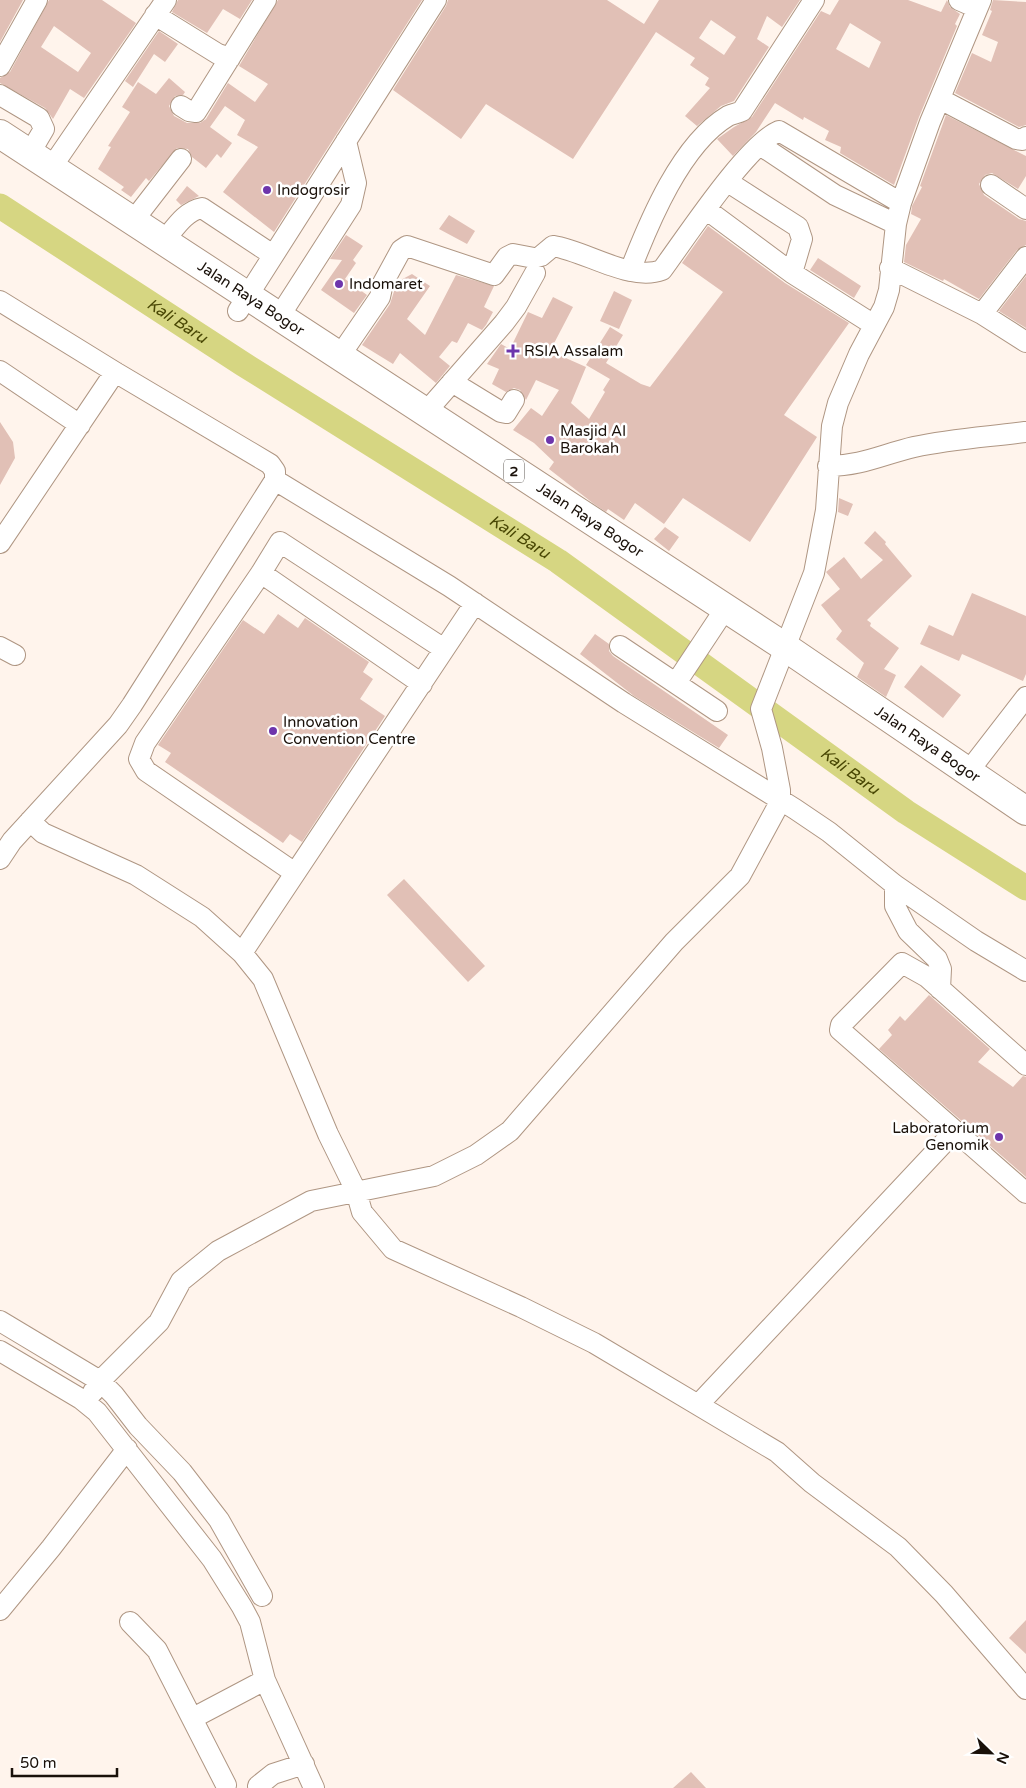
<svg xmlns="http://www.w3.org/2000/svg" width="1026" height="1788" viewBox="0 0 1026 1788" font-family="'Varela Round',sans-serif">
<rect width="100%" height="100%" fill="#fff4ec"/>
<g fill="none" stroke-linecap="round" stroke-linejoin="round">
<path stroke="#d6d682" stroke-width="25" id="s1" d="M0 206 243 364 558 561 906 812 1026 888"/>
</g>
<path fill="#e1c0b6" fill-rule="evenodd" d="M0 0H23L0 42Z
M49 0H102L136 23 84 98 70 89 53 119 45 108 0 83V78L10 72ZM54 26 91 53 78 72 41 47Z
M178 0H252L240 19 223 9 207 33 172 12Z
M278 0H422L274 232 223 192 258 147 237 135 245 120 225 106 210 127 232 143 221 158 217 154 206 168 192 157 188 149 177 148 149 181 146 178 131 197 121 190 124 187 98 169 111 147 108 146 130 112 122 107 138 82 156 94 169 78 185 92 183 95 175 96 169 106 174 116 187 123H200L206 119 228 83 255 102 268 84 239 66Z
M448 0H607L644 24 659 0H800L782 27 767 16 757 39 769 47 734 101 721 106 697 126 685 116 710 88 705 85 709 78 690 65 695 58 656 32 573 159 486 104 461 139 393 90 446 6ZM711 20 736 37 724 55 699 38Z
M839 0H908L941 12 947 0 950 7 960 14 955 24 957 26 919 117 894 185 840 153 841 147 825 140 829 131 804 117 803 120 775 103 756 132 733 156 717 139 734 127 752 117 821 11 830 15ZM850 23 881 42 869 68 836 49Z
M993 0 1026 2V125L1019 127 955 93 972 53 991 62 998 42 982 35 992 11 990 10Z
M159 31 178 44 165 62 154 54 133 87 125 81Z
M946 115 1026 156V176L1018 189 992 173 985 175 979 184 984 195 1019 219 1026 221V245L1017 250 979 299 944 279 943 281 904 262 906 245 921 219 911 214 912 206 922 187 920 186Z
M187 186 199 196 181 205 176 200Z
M449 215 475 231 467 244 439 229Z
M708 226 785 283 849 323 784 415 817 437 750 542 683 498 664 524 635 503 624 520 608 509 606 512 594 504 549 469 554 462 534 443 513 430 531 408 542 416 559 390 536 380 526 400 520 390 514 388 506 392 492 384 499 369 487 364 501 344 510 349 528 312 542 318 553 297 573 307 550 351 586 367 571 403 589 419 605 392 603 390 610 379 586 365 610 327 623 335 606 363 641 384 650 387 723 292 682 263Z
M346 235 363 246 353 260 356 263 345 279 367 295 354 313 321 290 342 260 330 259Z
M818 258 861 286 854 298 810 270Z
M412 274 430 286 407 319 425 335 456 275 494 286 484 307 493 312 486 325 482 330 468 323 457 343 452 341 439 357 450 366 436 383 400 353 393 364 362 345 390 304 397 282Z
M1026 276V328L999 311Z
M614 291 632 300 619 329 600 321Z
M0 422 13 442 15 458 0 485Z
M839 498 853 504 848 516 838 512Z
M665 527 679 537 669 551 654 539Z
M875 531 886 542 885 544 912 576 867 620 871 623 870 626 899 648 884 669 896 675 886 697 857 677 864 663 836 639 842 631 821 605 840 589 826 572 844 557 861 579 883 560 864 543Z
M972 593 1026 616V674L1023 681 962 654 959 661 920 644 929 625 953 636Z
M278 614 298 628 305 618 369 662 363 672 373 679 360 699 385 716 302 842 290 834 283 843 165 762 171 753 158 745 243 620 264 634Z
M595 634 609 644V651L613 656 728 735 719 748 634 696 580 654Z
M921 665 961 695 943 718 904 687Z
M404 879 485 966 468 982 387 895Z
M929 995 990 1049 978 1062 1013 1087 1023 1076 1026 1077V1177L879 1049 892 1035 888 1030 900 1016 905 1021Z
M1026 1620V1654L1009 1638Z
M691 1772 706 1788H673Z"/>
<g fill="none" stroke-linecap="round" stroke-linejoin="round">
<g stroke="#af9683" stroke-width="22">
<path id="minor" d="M959 0 977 8
M155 15 218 54 230 58
M0 66 37 0
M0 95 39 118 44 129 30 153
M940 99 1016 139 1022 140 1026 137
M181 106 189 111 196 112 266 0
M760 145 835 195 896 224
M51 168 166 0
M728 182 798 227 802 239 792 273
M991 185 1026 209
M707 210 792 273 874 325
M133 221 181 159
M164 241C175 228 185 211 202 208L273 255
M890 268 982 314 1026 257
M630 271C649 222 681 144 728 116 733 114 738 113 742 111L814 0
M0 301 115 372 270 464 275 471V480L132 705 118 725 12 841 0 859
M238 311 436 0
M982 314 1026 342
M279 317 351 205 356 183 346 141
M339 357 380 297 383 283 401 250 407 246 494 275 507 257 513 254 534 258 541 256 553 246C586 251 630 282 662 270 685 239 747 144 779 131L901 203
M0 371 80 425
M452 382 501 412 506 413 514 400
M425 413 504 323 516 307 535 273
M828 466C861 466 884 454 914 447 952 439 987 437 1025 432
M275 480 449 586 624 703 795 809 829 832 895 885 976 941 1026 971
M0 543 115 372
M261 573 422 684
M620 646 717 711
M0 647 15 655
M676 683 725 609
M968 772 1026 697
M30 821 43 833 136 875 202 917 242 953 263 979 328 1134 356 1191 362 1212 393 1249 521 1307 594 1343 777 1452 812 1483 898 1547 944 1594 1026 1689
M295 873 146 771 139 759 145 743 261 573 280 542 444 649
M895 885V906L908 931 937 959 941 969 940 989
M242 953 475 603
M1026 1065 927 977 902 963 841 1025 840 1030 1026 1193
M0 1321 100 1381 114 1395 138 1426 182 1472 219 1520 262 1596
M0 1351 81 1399 97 1412 212 1559 242 1607 250 1622 265 1680 314 1788
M93 1392 100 1381 159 1322 181 1281 218 1251 311 1201 434 1176 476 1155 510 1131 674 942 740 876 780 802V790L772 748 761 709 814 573 826 510 832 426 838 403 859 354 884 307 889 290 896 224 901 203 930 122 981 0
M698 1405 954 1132
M0 1610 51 1548 127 1449
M130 1622 157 1650 226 1785
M193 1718 265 1680
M258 1786 273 1774 304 1764"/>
</g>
<g stroke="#af9683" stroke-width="30">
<g id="highway">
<path id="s2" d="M0 134 785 647 1026 811"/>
</g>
</g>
<use href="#minor" stroke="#fff" stroke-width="20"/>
<use href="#highway" stroke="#fff" stroke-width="28"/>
</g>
<g fill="#6d35ac" stroke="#fff" stroke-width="2">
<circle cx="267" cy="190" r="5"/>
<circle cx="339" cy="284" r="5"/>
<path d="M510.5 343.5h5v5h5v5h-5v5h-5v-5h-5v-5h5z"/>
<circle cx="550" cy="440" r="5"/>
<circle cx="273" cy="731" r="5"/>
<circle cx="999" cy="1137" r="5"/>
</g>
<g text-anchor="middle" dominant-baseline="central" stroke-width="5" stroke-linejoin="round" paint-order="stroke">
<rect fill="#fff" stroke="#5e5853" stroke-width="1" x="504" y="459.5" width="20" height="23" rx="4"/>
<g font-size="14" font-weight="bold" fill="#191009">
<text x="514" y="471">2</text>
</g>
<g font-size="15" fill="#191009" stroke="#fff" text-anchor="start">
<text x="277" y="190">Indogrosir</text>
<text x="349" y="284">Indomaret</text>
<text x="524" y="351">RSIA Assalam</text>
<text x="560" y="431">Masjid Al<tspan x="560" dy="17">Barokah</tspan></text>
<text x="283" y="722">Innovation<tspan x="283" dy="17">Convention Centre</tspan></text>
<text x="989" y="1128" text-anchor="end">Laboratorium<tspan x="989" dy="17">Genomik</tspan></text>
</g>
<g font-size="15" fill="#191009" stroke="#fff">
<text stroke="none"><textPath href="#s2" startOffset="300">Jalan Raya Bogor</textPath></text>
<text stroke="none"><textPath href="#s2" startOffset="705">Jalan Raya Bogor</textPath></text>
<text stroke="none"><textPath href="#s2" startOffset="1110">Jalan Raya Bogor</textPath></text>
</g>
<g font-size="16" font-style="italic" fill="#494704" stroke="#fff">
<text stroke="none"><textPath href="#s1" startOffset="211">Kali Baru</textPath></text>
<text stroke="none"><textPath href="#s1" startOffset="616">Kali Baru</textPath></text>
<text stroke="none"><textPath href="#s1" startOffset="1021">Kali Baru</textPath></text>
</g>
</g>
<g transform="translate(991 1753) rotate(113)" stroke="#ffffff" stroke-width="4" paint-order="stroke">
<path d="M0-4L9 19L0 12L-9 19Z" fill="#191009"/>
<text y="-8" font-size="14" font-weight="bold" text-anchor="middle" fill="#191009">N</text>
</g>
<path d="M12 1768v8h105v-8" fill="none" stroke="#191009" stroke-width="2.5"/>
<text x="20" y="1768" font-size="15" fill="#191009" stroke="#ffffff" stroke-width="4" paint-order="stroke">50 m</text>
</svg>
